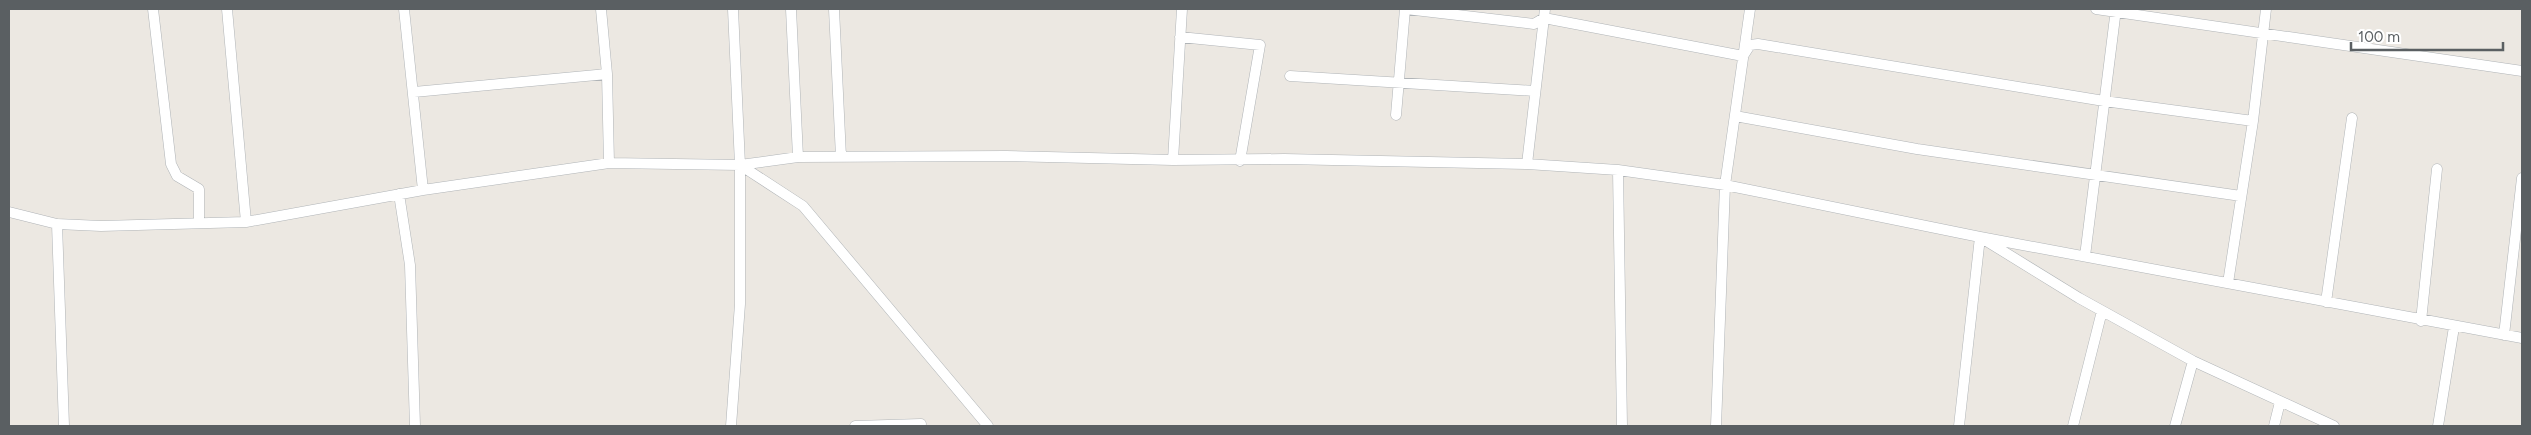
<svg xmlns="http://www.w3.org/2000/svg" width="2531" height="435" viewBox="0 0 2531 435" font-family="Figtree,sans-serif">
<rect width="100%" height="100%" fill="#ece8e2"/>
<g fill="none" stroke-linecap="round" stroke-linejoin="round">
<g stroke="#b0b4b7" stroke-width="11">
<path id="minor" d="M153 9 171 164 177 176 199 189V223
M227 9 246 222
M404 9 423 190
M601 9 607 74 609 163
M791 9 798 157
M834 9 841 157
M1406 9 1534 24 1544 18 1743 56 1750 45 1758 44 2104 101 2253 121
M2096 9 2522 71
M1180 37 1260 45 1240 161
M1290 76 1535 91
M414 92 607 74
M1396 115 1405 9
M1735 116 1917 149 2241 196
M1173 160 1182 9
M1527 164 1545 9
M740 165 803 206 988 426
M1618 170 1622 426
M399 194 410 265 415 426
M9 212 57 224 101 226 246 222 423 190 609 163 740 165 798 157 1006 156 1173 160 1284 159 1527 164 1618 170 1725 185 1980 237 2522 338
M57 224 64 426
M2085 256 2116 9
M2228 283 2253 121 2266 9
M2326 302 2352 118
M2421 321 2437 169
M2504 335 2522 178
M731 426 740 304V165L733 9
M855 426 921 424
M1716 426 1725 185 1750 9
M1959 426 1980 237 2079 298 2193 361 2334 426
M2073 426 2102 311
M2175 426 2193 361
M2274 426 2280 402
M2438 426 2454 327"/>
</g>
<use href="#minor" stroke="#fff" stroke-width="10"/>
</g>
<rect width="2531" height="435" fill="none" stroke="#5a5f62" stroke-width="20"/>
<path d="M2351 42v8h152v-8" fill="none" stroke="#5a5f62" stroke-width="2.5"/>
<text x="2358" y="42" font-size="15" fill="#5a5f62" stroke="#ffffff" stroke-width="4" paint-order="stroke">100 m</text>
</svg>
